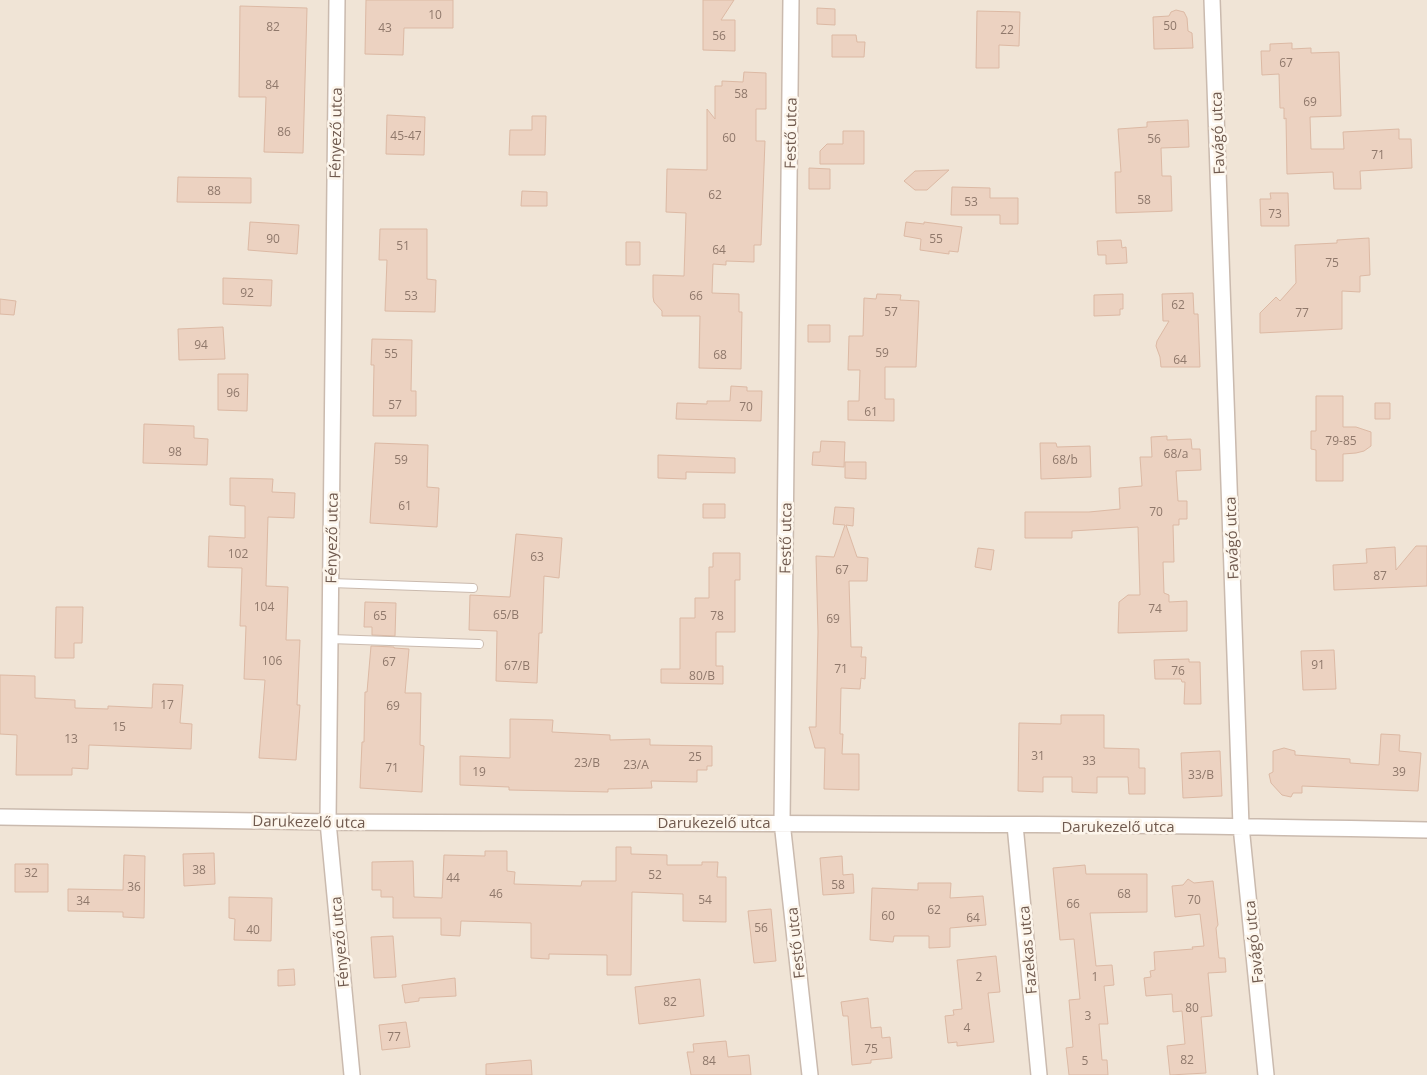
<svg xmlns="http://www.w3.org/2000/svg" width="1427" height="1075" viewBox="0 0 1427 1075" font-family="'Open Sans',sans-serif">
<rect width="100%" height="100%" fill="#f9f2e6"/>
<path fill="#f0e4d6" d="M0 0H1427V1075H0Z"/>
<path fill="#ecd2c1" stroke="#dcb9a4" d="M366 0H453V28H404L403 55 365 54Z
M703 0H734L721 20H735V51L703 50Z
M240 6 307 8 303 153 264 152 266 97H239Z
M817 8 835 9V25L817 24Z
M1176 10 1184 12 1187 18 1188 31 1192 33 1193 48 1154 49 1153 17 1169 16 1171 12Z
M977 11 1020 12 1019 46 999 45V68H976Z
M832 35H856L857 42H865L864 57H832Z
M1292 43V49L1311 48V53L1339 52 1341 116 1310 117 1311 149H1344L1343 132 1399 129V139H1411L1412 168 1360 171 1361 189H1334L1333 172 1287 174 1286 118 1284 119V108H1280L1279 74 1262 75 1261 51H1270V44Z
M744 72 766 73V109H756V141H765L761 245H754V262L726 261V265L713 264 712 293 739 294V312H742L741 369 699 368 700 316H662V311L654 302 653 297V275L684 276 686 213 666 212 667 169 707 170V109L715 119V86H722V81L743 82Z
M387 115 425 117 424 155 386 154Z
M532 116H546L545 155H509L510 130H532Z
M1188 120 1189 147 1161 148 1162 176H1171L1172 211 1116 213 1115 172H1121L1118 129 1147 127V122Z
M843 131H864V164H820V151L827 144H843Z
M809 168 830 169V189H809Z
M949 170 927 190H915L904 181 915 171Z
M178 177 251 178V203L177 202Z
M952 187 990 188V198H1018V224H1000V215H951Z
M522 191 547 192V206H521Z
M1270 193H1288L1289 226H1261L1260 199H1271Z
M250 222 299 225 297 254 248 250Z
M906 222 924 224V222L962 227 958 252 949 251V254L920 250 921 239 904 236Z
M380 229H427V279L436 280 435 312 385 311 387 260H379Z
M1369 238 1370 275 1360 276V292L1342 291V329L1260 333V313L1276 297 1280 301 1296 283 1295 245 1337 243V240Z
M1121 240 1122 248 1126 247 1127 263 1106 264V255H1098L1097 241Z
M626 242H640V265H626Z
M223 278 272 280 271 306 223 304Z
M1193 293 1194 314H1198L1200 367H1161L1160 357 1156 346 1157 341 1169 321H1163L1162 294Z
M877 294 901 295 900 300 919 301 916 367H885V399H894V421L848 420V401H859L860 370H848L849 336H863L864 298 876 299Z
M1123 294V309H1120V315L1094 316V295Z
M0 299 16 301 14 315 0 314Z
M808 325H830V342H808Z
M223 327 225 359 179 360 178 329Z
M372 339 412 340 411 391H416V416H373L374 365H371Z
M218 374H248L247 411 218 410Z
M731 386 747 387V391H762L761 421 676 419 677 403 707 404V401H730Z
M1316 396H1343V427H1356L1371 432V446L1364 451 1356 453 1343 454V481H1316V450L1311 449V431H1316Z
M1375 403H1390V419H1375Z
M144 424 194 426V438L208 439 207 465 143 463Z
M1167 436V440L1191 439 1192 449H1200L1201 470 1176 471 1178 501H1187V519H1179V525H1173L1174 562H1163L1164 593 1169 595V602L1187 601V631L1118 633 1119 602 1128 595H1140L1138 527 1072 531V538H1025V512H1089L1120 509 1119 488 1142 486 1140 457H1152L1151 437Z
M821 441 845 442 844 467 812 465 813 452H820Z
M375 443 428 445 427 487 439 488 437 527 370 523Z
M1040 443H1056L1057 447 1090 446 1091 477 1041 479Z
M658 455 735 458V473L686 472V479L658 478Z
M845 462H866V479L845 478Z
M230 478 273 479 272 492 295 493 294 518 268 517 266 586 288 587 286 640H300L297 705H300L296 760 259 758 265 680 244 679 246 626H240L242 568 208 567 209 536 245 538V506L230 505Z
M703 504H725V518H703Z
M835 507 854 508 853 526 846 525 857 557 868 558 867 581H849L851 647H862L861 657H866L865 679 861 678 860 689 841 688 840 734H843L842 754H859V790L824 789 825 748H815L809 727H816L818 632 816 556 834 557 845 525 833 524Z
M516 534 562 538 559 578 544 576 542 633H539L537 683 496 681 497 631 469 630 470 595 510 597Z
M1416 546H1427V586L1334 590 1333 565 1367 563 1366 549 1395 547 1396 570Z
M978 548 994 550 991 570 975 567Z
M713 553H740V580H735V632H716V666H723V684L661 683V669H680V618H695V598H709V567H713Z
M365 602 396 603 395 636 372 635V627H364Z
M56 607H83L82 643H74V658H55Z
M371 646 394 647V648L409 649 405 693H421L420 745 424 746 422 792 360 788 362 742H364L365 692H367Z
M1334 650 1336 689 1303 690 1301 651Z
M1189 659V662H1200L1201 704H1184L1185 682H1182L1181 679H1155L1154 660Z
M0 675 35 676V698L75 700V708L108 709V706L152 708 153 684 183 685 180 723 192 724 191 749 89 745 88 769 72 768V775H16L17 735 0 734Z
M1061 715H1104V748L1139 749V768H1145V794H1129L1128 777H1097V793L1072 792V777H1043V792L1018 791 1019 723 1061 724Z
M510 719 553 720 552 732 610 735V740L650 739V745L712 746V766H707V770H697V782L651 781 652 788 608 789V792L509 790V787L460 785V756L510 758Z
M1381 734 1400 735 1399 751 1421 753 1418 791 1302 786V793H1293L1291 797 1282 795 1271 783 1269 774 1273 772V751L1284 748 1295 751V755L1350 759V763L1379 765Z
M1220 751 1222 796 1183 798 1181 753Z
M616 847H631V854L667 855V865H702V862H718L717 877H726V922L683 921V894L632 892 631 975H607V955L549 954V959L531 958V923L461 921 460 936 441 935V918H393V897H381V890H372V862L413 861 414 897 442 898 444 855 485 856V851H507V871L515 872 514 884 581 886 582 881H616Z
M214 853 215 884 184 886 183 854Z
M124 855 145 856 144 918 123 917V912L68 911V889L123 890Z
M842 856 843 875 853 874 854 893 823 895 820 858Z
M15 864H48V892H15Z
M1085 865 1086 874H1147V912L1090 913 1096 966 1112 965 1114 985 1104 986 1108 1024H1099L1102 1060H1107L1108 1075H1069L1066 1048 1073 1047 1069 1000 1080 999 1074 939 1060 940 1053 868Z
M1188 879 1194 883 1213 881 1218 925 1216 928 1219 958H1225L1226 972 1208 973 1212 1016 1201 1017 1206 1073 1170 1075 1167 1046 1185 1044 1182 1011 1173 1012 1172 994 1146 996 1144 978 1151 977 1150 971 1155 970 1154 952 1193 949 1192 947 1204 946 1200 914 1175 917 1172 886 1183 885Z
M918 883H951L950 898 983 896 986 925 950 928V947L929 948V936H894L893 942 870 940 872 888 918 890Z
M229 897 272 898 271 941 234 940 235 919 229 918Z
M771 909 776 961 754 963 748 911Z
M393 936 396 977 374 978 371 937Z
M996 956 1000 992 988 993 994 1042 957 1046V1042L948 1043 945 1016 954 1015 953 1010 962 1009 957 960Z
M294 969 295 985 278 986V970Z
M455 978 456 996 419 998V1001L405 1003 402 985Z
M700 979 704 1016 639 1024 635 987Z
M868 998 871 1028 881 1027 882 1038 890 1037 892 1058 871 1060V1063L852 1065 848 1016H843L841 1002Z
M406 1022 410 1047 382 1050 379 1025Z
M726 1041 728 1057 749 1055 751 1075H691L687 1052H694L693 1044Z
M531 1060 532 1075H486V1064Z"/>
<g fill="none" stroke-linecap="round" stroke-linejoin="round">
<g stroke="#cabaae" stroke-width="10">
<path id="lane" d="M331 583 473 588
M330 639 479 644"/>
</g>
<g stroke="#cabaae" stroke-width="18">
<path id="street" d="M337 0 328 822 352 1075
M791 0 782 822 810 1075
M1212 0 1241 826 1266 1075
M0 817C110 818 220 821 330 822 696 824 1061 822 1427 830
M1015 825 1039 1075"/>
</g>
<use href="#lane" stroke="#fff" stroke-width="8"/>
<use href="#street" stroke="#fff" stroke-width="15"/>
</g>
<g text-anchor="middle" dominant-baseline="central" stroke-width="5" stroke-linejoin="round" paint-order="stroke">
<g font-size="12" fill="#8f786b">
<text x="435" y="14">10</text>
<text x="1170" y="25">50</text>
<text x="273" y="26">82</text>
<text x="385" y="27">43</text>
<text x="1007" y="29">22</text>
<text x="719" y="35">56</text>
<text x="1286" y="62">67</text>
<text x="272" y="84">84</text>
<text x="741" y="93">58</text>
<text x="1310" y="101">69</text>
<text x="284" y="131">86</text>
<text x="406" y="135">45-47</text>
<text x="729" y="137">60</text>
<text x="1154" y="138">56</text>
<text x="1378" y="154">71</text>
<text x="214" y="190">88</text>
<text x="715" y="194">62</text>
<text x="1144" y="199">58</text>
<text x="971" y="201">53</text>
<text x="1275" y="213">73</text>
<text x="273" y="238">90</text>
<text x="936" y="238">55</text>
<text x="403" y="245">51</text>
<text x="719" y="249">64</text>
<text x="1332" y="262">75</text>
<text x="247" y="292">92</text>
<text x="411" y="295">53</text>
<text x="696" y="295">66</text>
<text x="1178" y="304">62</text>
<text x="891" y="311">57</text>
<text x="1302" y="312">77</text>
<text x="201" y="344">94</text>
<text x="882" y="352">59</text>
<text x="391" y="353">55</text>
<text x="720" y="354">68</text>
<text x="1180" y="359">64</text>
<text x="233" y="392">96</text>
<text x="395" y="404">57</text>
<text x="746" y="406">70</text>
<text x="871" y="411">61</text>
<text x="1341" y="440">79-85</text>
<text x="175" y="451">98</text>
<text x="1176" y="453">68/a</text>
<text x="401" y="459">59</text>
<text x="1065" y="459">68/b</text>
<text x="405" y="505">61</text>
<text x="1156" y="511">70</text>
<text x="238" y="553">102</text>
<text x="537" y="556">63</text>
<text x="842" y="569">67</text>
<text x="1380" y="575">87</text>
<text x="264" y="606">104</text>
<text x="1155" y="608">74</text>
<text x="506" y="614">65/B</text>
<text x="380" y="615">65</text>
<text x="717" y="615">78</text>
<text x="833" y="618">69</text>
<text x="272" y="660">106</text>
<text x="389" y="661">67</text>
<text x="1318" y="664">91</text>
<text x="517" y="665">67/B</text>
<text x="841" y="668">71</text>
<text x="1178" y="670">76</text>
<text x="702" y="675">80/B</text>
<text x="167" y="704">17</text>
<text x="393" y="705">69</text>
<text x="119" y="726">15</text>
<text x="71" y="738">13</text>
<text x="1038" y="755">31</text>
<text x="695" y="756">25</text>
<text x="1089" y="760">33</text>
<text x="587" y="762">23/B</text>
<text x="636" y="764">23/A</text>
<text x="392" y="767">71</text>
<text x="479" y="771">19</text>
<text x="1399" y="771">39</text>
<text x="1201" y="774">33/B</text>
<text x="199" y="869">38</text>
<text x="31" y="872">32</text>
<text x="655" y="874">52</text>
<text x="453" y="877">44</text>
<text x="838" y="884">58</text>
<text x="134" y="886">36</text>
<text x="496" y="893">46</text>
<text x="1124" y="893">68</text>
<text x="705" y="899">54</text>
<text x="1194" y="899">70</text>
<text x="83" y="900">34</text>
<text x="1073" y="903">66</text>
<text x="934" y="909">62</text>
<text x="888" y="915">60</text>
<text x="973" y="917">64</text>
<text x="761" y="927">56</text>
<text x="253" y="929">40</text>
<text x="979" y="976">2</text>
<text x="1095" y="976">1</text>
<text x="670" y="1001">82</text>
<text x="1192" y="1007">80</text>
<text x="1088" y="1015">3</text>
<text x="967" y="1027">4</text>
<text x="394" y="1036">77</text>
<text x="871" y="1048">75</text>
<text x="1187" y="1059">82</text>
<text x="709" y="1060">84</text>
<text x="1085" y="1060">5</text>
</g>
<g font-size="15" fill="#705a4e" stroke="#fdf6ec">
<text transform="translate(335 133) rotate(-89)">Fényező utca</text>
<text transform="translate(790 133) rotate(-89)">Festő utca</text>
<text transform="translate(1217 133) rotate(-92)">Favágó utca</text>
<text transform="translate(331 538) rotate(-89)">Fényező utca</text>
<text transform="translate(785 538) rotate(-89)">Festő utca</text>
<text transform="translate(1231 538) rotate(-92)">Favágó utca</text>
<text transform="translate(309 821) rotate(1)">Darukezelő utca</text>
<text x="714" y="822">Darukezelő utca</text>
<text x="1118" y="826">Darukezelő utca</text>
<text transform="translate(339 942) rotate(-95)">Fényező utca</text>
<text transform="translate(1253 942) rotate(-96)">Favágó utca</text>
<text transform="translate(795 943) rotate(-96)">Festő utca</text>
<text transform="translate(1027 950) rotate(-95)">Fazekas utca</text>
</g>
</g>
</svg>
